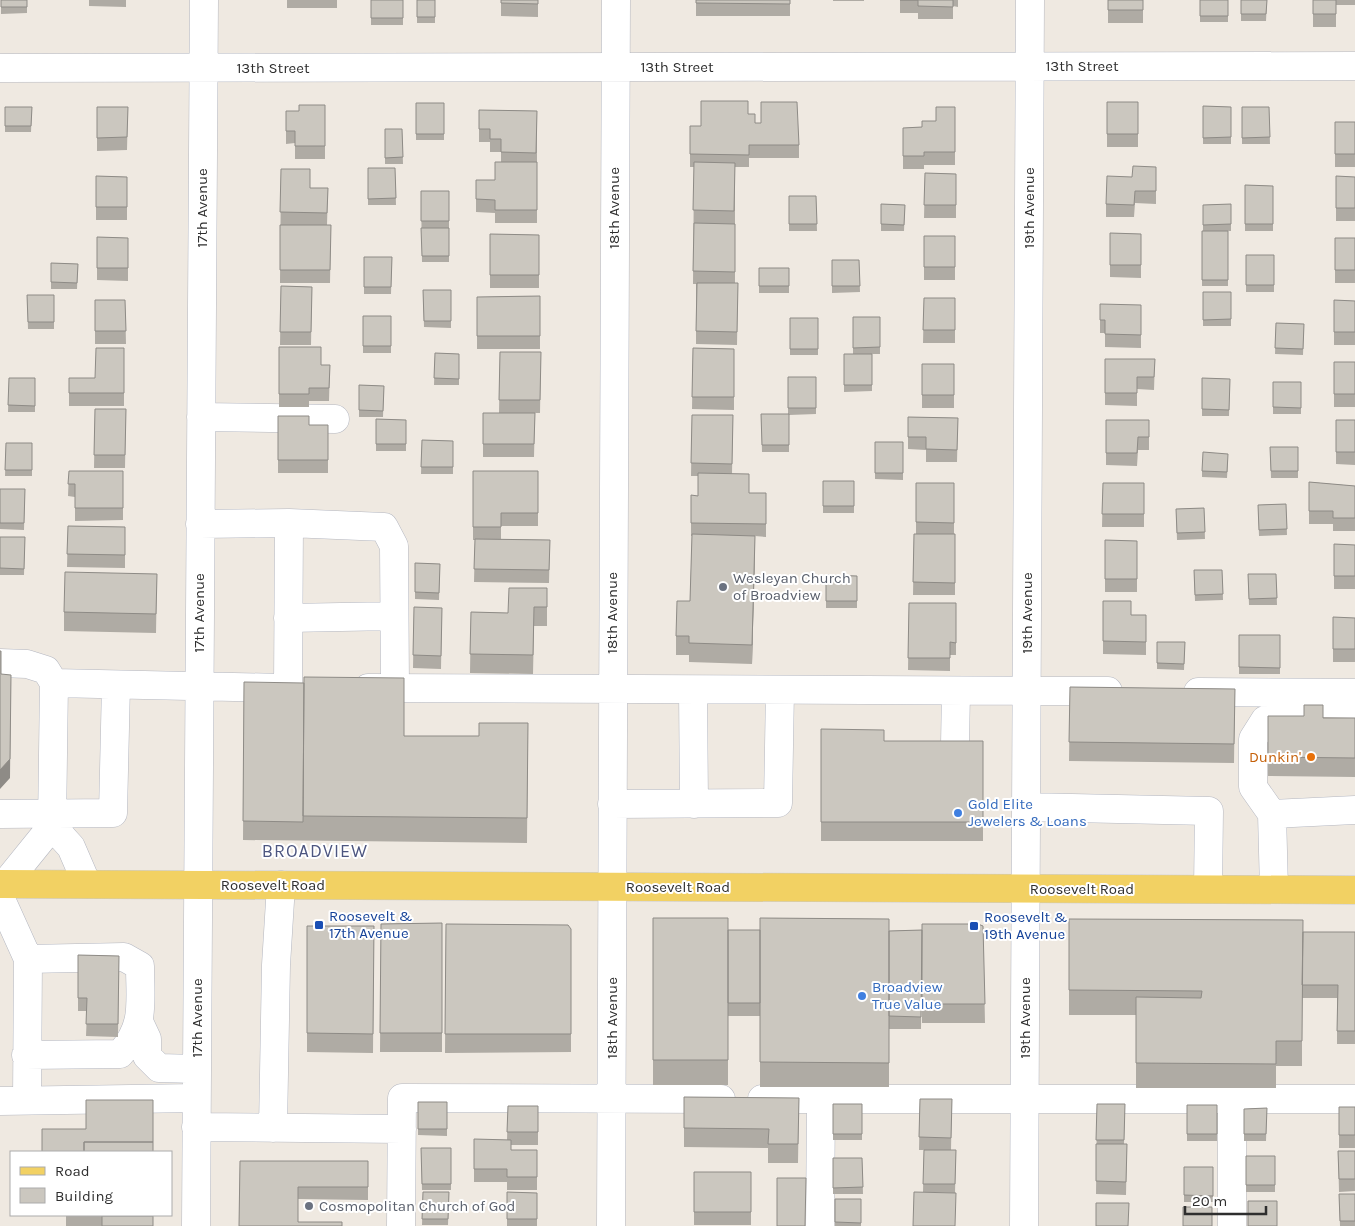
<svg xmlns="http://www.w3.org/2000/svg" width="1355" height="1226" viewBox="0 0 1355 1226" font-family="Karla,sans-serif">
<rect width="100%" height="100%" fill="#efe9e1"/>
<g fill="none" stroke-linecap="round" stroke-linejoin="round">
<g stroke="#b4b7c1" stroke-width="29">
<path id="minor" d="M0 68 1355 66
M201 417 335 419
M289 523 384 527 394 546 395 688
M200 524 289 523 288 688
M288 618 394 616
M0 663 27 664 46 670 54 683
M368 688 1108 691
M693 690 694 804
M1198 692 1355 693
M955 745 956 691
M612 804 778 803 780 690
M1026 807 1209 811 1208 889
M0 814 113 813 116 685
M1272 814 1355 810
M5 884 52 826
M87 884 71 847 52 826 54 683 283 688
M1274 889 1272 814 1253 787V739L1265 720 1355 719
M0 897 28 959 27 1100
M140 1024 147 1039V1056L159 1068 197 1069
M26 1055 120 1054C146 1026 140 1002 140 966L124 957 28 959
M762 1099H1355
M0 1101 196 1098
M196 1127 402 1129
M273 1128 276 965 281 885
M196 1226 204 0
M401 1226 402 1098 721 1099
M611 1226 616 0
M820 1226 821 1099
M1024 1226 1030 0
M1232 1226V1099"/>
</g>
<g stroke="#c9c9c9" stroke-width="29">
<path id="major" d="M0 884 1355 890"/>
</g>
<use href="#minor" stroke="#fff" stroke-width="28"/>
<use href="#major" stroke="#f2d163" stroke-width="28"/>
</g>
<path fill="#afaba4" d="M1 0H27V13L1 14Z
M89 0H126V7L89 6Z
M287 0H337V8H287Z
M371 0H403V25H371Z
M417 0H435V23H417Z
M501 0H538V17L501 16Z
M696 0H790V16H696Z
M833 0H864V1H833Z
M900 0H958V7L953 6V19H918V13H900Z
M1108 0H1143V23H1108Z
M1200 0H1228V22H1200Z
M1241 0H1267L1266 21H1241Z
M1313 0H1355V5H1336V27H1313Z
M1107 102H1138V147H1107Z
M416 103H444V140H416Z
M325 105V159H295V143L286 144V111H299Z
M1203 106 1231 107V144H1203Z
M5 107H32L31 132H5Z
M97 107H128L127 150 97 151Z
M955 107V165H924V169H903V128L922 127 936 121Z
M1242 107H1269L1270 144H1242Z
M479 110 537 111V223H495V213L476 212V180H495L501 162V152H490V142H479Z
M748 114 755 123 799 145V158H749V167H735V283H738L737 345 696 344V284H693L694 167H690V126H701Z
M1335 122H1355V167H1335Z
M385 129H402L403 164H385Z
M368 168H395L396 205H368Z
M281 169 310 188H328L327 225H331L330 283H280Z
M925 173 956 174V218H924Z
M96 176 127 177V220H96Z
M1336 176 1355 177V221H1336Z
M1156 179V204L1135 203 1134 217H1106V204Z
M1245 185 1273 186V231H1245Z
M421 191H449V262H422Z
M789 196H816L817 231H789Z
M881 204 905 205 904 231H881Z
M1231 204V231H1203V205Z
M1202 231H1228V286H1202Z
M1110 233 1141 234V278L1110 277Z
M490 234 539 235V288H490Z
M924 236H955V280H924Z
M97 237 128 238V281L97 280Z
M1335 238H1355V283H1335Z
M1246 255H1274V292H1246Z
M364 257H392L391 294H364Z
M832 260H859L860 292 832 293Z
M51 263 78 264 77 289H51Z
M759 268H789V293H759Z
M281 286 312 287 311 345H280Z
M423 290H451V328L424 327Z
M1203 292H1231V326H1203Z
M27 295H54V329H28Z
M540 296V349H477V297Z
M924 298H955V343H923Z
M95 300H125L126 344H95Z
M1334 300 1355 301V345H1334Z
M1141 305V348L1105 347V333H1100V320Z
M363 316H391V353H363Z
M853 317H880V354H854H872V391L844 392V354H853Z
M790 318H818V355H790Z
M1276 323 1304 324 1303 355 1275 354Z
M279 347 321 365H330L329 401H309V407H279Z
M124 348V406H69V378H95Z
M693 348 734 349V410L692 409Z
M500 352H541L540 413H535L534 457H483V413H499Z
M435 353 459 354V385H434Z
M1105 359H1155L1154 390 1137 389V406L1105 405Z
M1334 362H1355V407H1334Z
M922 364H954V408H922Z
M788 377H816V414L789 415V452H762L761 414H788Z
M9 378H35V412H8Z
M1202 378 1230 379 1229 416H1202Z
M1273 382H1301V414H1273Z
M359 385 384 386 383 417H359Z
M95 409H126L125 468H94Z
M692 415H733L732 474 749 493H766V537L755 536 752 664 689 662V655H676V636L690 601 692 536H691V495L698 496V476H691Z
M278 416 309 425H328V473H278Z
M908 417 958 418 957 462H926V450L908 449Z
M376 419 406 420V451H376Z
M1106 420H1149V450H1138L1137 466 1106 465Z
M1336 420H1355V465L1336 464Z
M422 440 453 441V474H421Z
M875 442H903V480L875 479Z
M6 443H32V476H5Z
M1270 447H1298V478H1271Z
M1228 460 1227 478 1202 477V471Z
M69 471H123V520L75 521V497L68 496Z
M473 471H538V526H501V539L550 540 549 583 474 582 475 540H473Z
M823 481H854V513H823Z
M1309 482 1355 486V531H1333V524H1309Z
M916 483H954V534H955V595H913L914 534H916Z
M1103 483H1144V527H1102Z
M0 489H25L24 530 0 529Z
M1286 504 1287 535 1259 536 1258 505Z
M1204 508 1205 539 1177 540 1176 509Z
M68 526 125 527V568L67 567Z
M0 537H25L24 575H0Z
M1105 540 1137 541V592H1105Z
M1334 544 1355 545V589H1334Z
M415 563 440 564 439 600 415 599Z
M1194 570H1222L1223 600 1195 601Z
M157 574 156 633 64 631V612Z
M1248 574H1276L1277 605H1249Z
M826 575 857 576V608H826Z
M547 588V626H534L533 674 470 673 471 612 508 613Z
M1103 601 1131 615H1146V655L1103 654Z
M909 603H956V655H950V671L908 670Z
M414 607 442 608 441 669 413 668Z
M1333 617 1355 618V662H1333Z
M1239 635H1280V674H1239Z
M1157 642H1185L1184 670 1157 669Z
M244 682 404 736H479L528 723 527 843 243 840Z
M1070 687 1235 689 1234 763 1069 761Z
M1268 716 1355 718V777L1268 776Z
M821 729 884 741H983V841H821Z
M653 918H728V930H760V918L889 919V931L922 930V924H978L983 926 985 1023H922V943L921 1029H889V988V1087H760V984V1016H728V1085H653Z
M1069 919 1303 932H1355V1044H1337V998H1302V987V1066H1276V1088H1136V1015H1069Z
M442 923V1052H380L381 924Z
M446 924 571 929V1052L445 1053Z
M307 926H374L373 1053 307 1052Z
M78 955 119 956 118 1037 86 1036 87 1011H78Z
M684 1097 799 1098 798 1163H768V1148L684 1147Z
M920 1099H952L951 1150H956L955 1193 923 1192 924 1150H919Z
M418 1102H447V1136L418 1135Z
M833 1104H862V1140H833Z
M1097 1104H1125L1124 1144H1127L1126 1195 1096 1194Z
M1187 1105H1217V1141H1187Z
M508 1106H538V1145H511V1150H537V1190H507V1182H474V1139L507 1140Z
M1339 1107H1355V1148H1339Z
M1267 1108 1266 1141H1244V1109Z
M421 1148H451V1190H422Z
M1338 1151H1355V1191L1339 1192Z
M1246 1156H1275V1192H1246Z
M833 1158H862L863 1194H833Z
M240 1161H368V1200L298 1199V1222L239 1226Z
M1184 1167H1213V1202H1184Z
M694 1172H751V1225H694Z
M423 1192H449L448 1225H422Z
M507 1192 537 1193V1226H507Z
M1339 1194H1355V1226H1340Z
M835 1199H861V1226H835Z
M66 1215H153V1226H66Z"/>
<path fill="#8e8b86" d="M755 536V555L752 664V645Z
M11 675 10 778 0 789V770Z"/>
<path fill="#cbc7bf" stroke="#8e8b86" d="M1 0H27V7H1Z
M371 0H403V18H371Z
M417 0H435V17H417Z
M501 0H538V4L501 3Z
M696 0H790V4L696 3Z
M900 0H953V7L918 6V0Z
M1108 0H1143V10H1108Z
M1200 0H1228V16H1200Z
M1241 0H1267L1266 14H1241Z
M1313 0H1336V14H1313Z
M701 101H748V114H755V123H761V102H797L799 145H749V155L690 154V126H701Z
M1107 102H1138V134H1107Z
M416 103H444V134H416Z
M299 105H325V146H295V131H286V111H299Z
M1203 106 1231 107V137L1203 138Z
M5 107H32L31 126H5Z
M97 107H128L127 137 97 138Z
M936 107H955V152H924V156H903V128L922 127V121H936Z
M1242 107H1269L1270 137 1242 138Z
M479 110 537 111 536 153 501 152V139H490V129H479Z
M1335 122H1355V154H1335Z
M385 129H402L403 157 385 158Z
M495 162H537V210H495V200L476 199V180H495Z
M694 162 735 163 734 211 693 210Z
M1133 166 1156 167V191H1135L1134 205 1106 204 1107 176 1132 177Z
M368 168H395L396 198 368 199Z
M281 169H310V188H328L327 213 280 212Z
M925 173 956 174V205H924Z
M96 176 127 177V207H96Z
M1336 176 1355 177V208H1336Z
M1245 185 1273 186V224H1245Z
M421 191H449V221H421Z
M789 196H816L817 224H789Z
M881 204 905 205 904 225 881 224Z
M1231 204V224L1203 225V205Z
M694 223 735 224V272L693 271Z
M280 225H331L330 270H280Z
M421 228H449V256H422Z
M1202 231H1228V280H1202Z
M1110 233 1141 234V265H1110Z
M490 234 539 235V275H490Z
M924 236H955V267H924Z
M97 237 128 238V268H97Z
M1335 238H1355V270H1335Z
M1246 255H1274V285H1246Z
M364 257H392L391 287H364Z
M832 260H859L860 286H832Z
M51 263 78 264 77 283 51 282Z
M759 268H789V286H759Z
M697 283H738L737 332 696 331Z
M281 286 312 287 311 332H280Z
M423 290H451V321H424Z
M1203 292H1231V319L1203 320Z
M27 295H54V322H28Z
M540 296V336H477V297Z
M924 298H955V330H923Z
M95 300H125L126 331H95Z
M1334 300 1355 301V332H1334Z
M1100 304 1141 305V335L1105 334V320H1100Z
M363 316H391V346H363Z
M853 317H880V347L853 348Z
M790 318H818V349H790Z
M1276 323 1304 324 1303 349 1275 348Z
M279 347H321V365H330L329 388H309V394H279Z
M96 348H124V393H69V378H95Z
M693 348 734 349V397H692Z
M500 352H541L540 400H499Z
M435 353 459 354V379L434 378Z
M844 354H872V385H844Z
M1105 359H1155L1154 377H1137V393H1105Z
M1334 362H1355V394H1334Z
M922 364H954V395H922Z
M788 377H816V408H788Z
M9 378H35V406L8 405Z
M1202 378 1230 379 1229 410 1202 409Z
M1273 382H1301V408L1273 407Z
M359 385 384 386 383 411 359 410Z
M95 409H126L125 455H94Z
M483 413H535L534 444H483Z
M761 414H789V445H762Z
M692 415H733L732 464 691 463Z
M278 416H309V425H328V460H278Z
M908 417 958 418 957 450 926 449V437H908Z
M376 419 406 420V444H376Z
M1106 420H1149V437H1138L1137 453H1106Z
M1336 420H1355V452H1336Z
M422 440 453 441V467H421Z
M875 442H903V473H875Z
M6 443H32V470H5Z
M1270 447H1298V471H1271Z
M1203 452 1228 454 1227 472 1202 471Z
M69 471H123V508H75V484H68Z
M473 471H538V513H501V527H473Z
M698 473 749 474V493H766V524L691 523V495L698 496Z
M823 481H854V506H823Z
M1309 482 1355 486V518H1333V511H1309Z
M916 483H954V523L916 522Z
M1103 483H1144V514H1102Z
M0 489H25L24 523H0Z
M1286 504 1287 529 1259 530 1258 505Z
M1204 508 1205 532 1177 533 1176 509Z
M68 526 125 527V555L67 554Z
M692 534 755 536 752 645 689 643V636H676L677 601H690Z
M914 534H955V583L913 582Z
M0 537H25L24 569 0 568Z
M475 539 550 540 549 570 474 569Z
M1105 540 1137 541V579H1105Z
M1334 544 1355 545V576H1334Z
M415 563 440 564 439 593 415 592Z
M1194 570H1222L1223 594 1195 595Z
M65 572 157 574 156 614 64 612Z
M1248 574H1276L1277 598 1249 599Z
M826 575 857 576V601H826Z
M509 588H547V607H534L533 655 470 654 471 612 508 613Z
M1103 601H1131V615H1146V642L1103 641Z
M909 603H956V643L950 642V658H908Z
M414 607 442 608 441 656 413 655Z
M1333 617 1355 618V649H1333Z
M1239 635H1280V668L1239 667Z
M1157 642H1185L1184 664 1157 663Z
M0 651H1V674L11 675 10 759 0 770Z
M304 677 404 678V736H479V723H528L527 818 303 816Z
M244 682 304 683 303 822 243 821Z
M1070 687 1235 689 1234 744 1069 742Z
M1304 705H1323V718H1355V758L1268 757V716H1304Z
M821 729 884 730V741H983V822H821Z
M653 918H728V1060H653Z
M760 918 889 919V1063L760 1062Z
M1069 919 1303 920 1302 1041H1276V1064L1136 1063V997L1201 998 1202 991 1069 990Z
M442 923V1033H380L381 924Z
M446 924 568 925 571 929V1034H445Z
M922 924H978L983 926 985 1004H922Z
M307 926H374L373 1034 307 1033Z
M728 930H760V1003H728Z
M922 930 921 1017 889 1016V931Z
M1303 932H1355V1031H1337L1338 985H1302Z
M78 955 119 956 118 1024H86L87 998H78Z
M684 1097 799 1098 798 1144H768L769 1129 684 1128Z
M920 1099H952L951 1138 919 1137Z
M86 1100H153V1142H84V1152H42V1129H86Z
M418 1102H447V1129H418Z
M833 1104H862V1134H833Z
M1097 1104H1125L1124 1140H1096Z
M1187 1105H1217V1134H1187Z
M508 1106H538V1132H507Z
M1339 1107H1355V1135H1339Z
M1267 1108 1266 1134H1244V1109Z
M474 1139 511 1140V1150H537V1177H507V1169H474Z
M84 1142H153V1152H84Z
M1096 1144H1127L1126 1182 1096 1181Z
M421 1148H451V1184H422Z
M924 1150H956L955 1184H923Z
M1338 1151H1355V1179H1339Z
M1246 1156H1275V1185H1246Z
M833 1158H862L863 1187 833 1188Z
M240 1161H368V1187H298V1222H342V1226H239Z
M1184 1167H1213V1196L1184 1195Z
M694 1172H751V1212H694Z
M777 1178H806L805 1226H777Z
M423 1192H449L448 1219H422Z
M507 1192 537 1193V1219H507Z
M914 1192 956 1193 955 1226H913Z
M1339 1194H1355V1221H1340Z
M835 1199H861V1223L835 1222Z
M1248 1201H1277V1226H1248Z
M1096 1203H1129L1128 1226H1096Z
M1183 1207H1212V1226H1183Z
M102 1216H153V1226H102Z"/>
<g fill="#6b7280" stroke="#fff" stroke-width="2">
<circle cx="723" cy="587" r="5"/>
<circle cx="309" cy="1206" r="5"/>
</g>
<circle fill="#e8710a" stroke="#fff" stroke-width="2" cx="1311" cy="757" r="5"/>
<g fill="#3f7fe0" stroke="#fff" stroke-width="2">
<circle cx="958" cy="813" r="5"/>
<circle cx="862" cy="996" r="5"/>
</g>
<g fill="#1a4fb4" stroke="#fff" stroke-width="2">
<rect x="314" y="920" width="10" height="10" rx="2.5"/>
<rect x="969" y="921" width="10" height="10" rx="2.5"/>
</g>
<g text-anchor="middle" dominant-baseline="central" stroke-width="4" stroke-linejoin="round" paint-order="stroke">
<g font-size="15" fill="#2e2e2e" stroke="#fff">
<text x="1082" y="66">13th Street</text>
<text x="677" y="67">13th Street</text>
<text x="273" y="68">13th Street</text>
<text transform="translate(202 208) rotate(-90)">17th Avenue</text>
<text transform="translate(614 208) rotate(-90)">18th Avenue</text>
<text transform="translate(1029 208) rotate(-90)">19th Avenue</text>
<text transform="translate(199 613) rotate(-90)">17th Avenue</text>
<text transform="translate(612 613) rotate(-90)">18th Avenue</text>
<text transform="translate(1027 613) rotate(-90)">19th Avenue</text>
<text x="273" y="885">Roosevelt Road</text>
<text x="678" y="887">Roosevelt Road</text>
<text x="1082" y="889">Roosevelt Road</text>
<text transform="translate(197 1018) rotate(-90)">17th Avenue</text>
<text transform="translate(612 1018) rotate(-90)">18th Avenue</text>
<text transform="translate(1025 1018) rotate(-90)">19th Avenue</text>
</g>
<g font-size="15" fill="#5b616d" stroke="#fff" text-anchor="start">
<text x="733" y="578">Wesleyan Church<tspan x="733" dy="17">of Broadview</tspan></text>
<text x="319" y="1206">Cosmopolitan Church of God</text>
</g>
<g font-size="15" fill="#c56008" stroke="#fff" text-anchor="end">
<text x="1301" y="757">Dunkin'</text>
</g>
<g font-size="15" fill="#366cbe" stroke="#fff" text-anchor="start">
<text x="968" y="804">Gold Elite<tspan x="968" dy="17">Jewelers &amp; Loans</tspan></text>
<text x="872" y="987">Broadview<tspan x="872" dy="17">True Value</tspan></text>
</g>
<g font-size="15" fill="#164399" stroke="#fff" text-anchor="start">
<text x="329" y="916">Roosevelt &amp;<tspan x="329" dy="17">17th Avenue</tspan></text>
<text x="984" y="917">Roosevelt &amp;<tspan x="984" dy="17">19th Avenue</tspan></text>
</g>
<g font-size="18" letter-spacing="1" fill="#4d5680" stroke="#fff">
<text x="315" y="851">BROADVIEW</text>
</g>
</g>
<rect x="10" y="1151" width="162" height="65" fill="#ffffff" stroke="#ababab"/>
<rect x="20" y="1167" width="25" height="8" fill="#f2d163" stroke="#ababab"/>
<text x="55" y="1176" font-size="15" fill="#2e2e2e">Road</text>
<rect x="20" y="1188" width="25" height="15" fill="#cbc7bf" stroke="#ababab"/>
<text x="55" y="1201" font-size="15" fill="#2e2e2e">Building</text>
<path d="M1185 1206v8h81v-8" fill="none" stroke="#2e2e2e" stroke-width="2.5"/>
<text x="1192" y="1206" font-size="15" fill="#2e2e2e" stroke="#ffffff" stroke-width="4" paint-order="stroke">20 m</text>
</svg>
